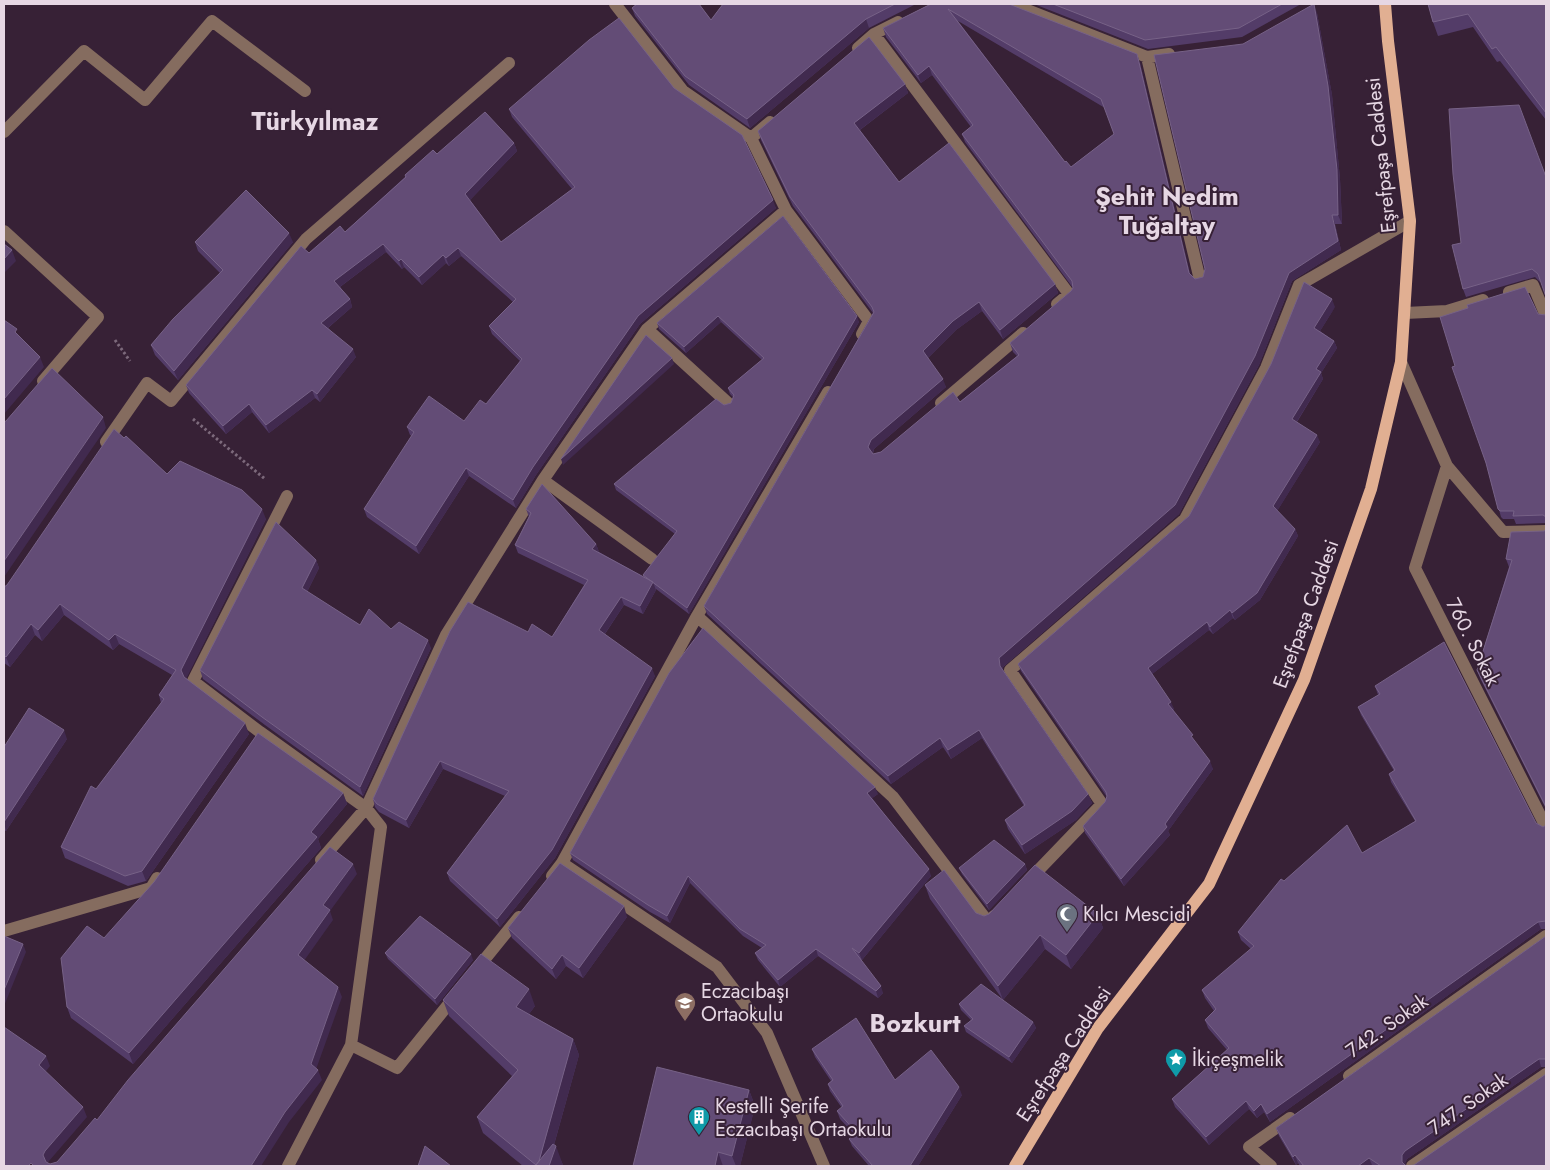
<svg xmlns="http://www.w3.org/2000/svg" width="1550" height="1170" viewBox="0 0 1550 1170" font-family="Jost,sans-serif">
<rect width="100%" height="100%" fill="#372136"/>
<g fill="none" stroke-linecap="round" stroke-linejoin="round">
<path stroke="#7c697b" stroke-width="3" stroke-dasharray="2.5 2.5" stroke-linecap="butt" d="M115 340 130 361
M193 419 265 479"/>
<path stroke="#856c5f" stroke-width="12" d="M615 4 683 91 751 138
M1012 4 1147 57 1169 54
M874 34 1069 294 1057 304
M858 48 874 34 898 22
M1147 57 1200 280
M4 132 84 51 145 100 212 21 305 91
M786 210 869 321 862 334
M4 231 98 317 43 381
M1509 292 1533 285 1546 316
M1405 313 1447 311 1483 300
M647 329 728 403
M1401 362 1447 466 1503 532 1546 531
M941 403 1023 333
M106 442 147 383 171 401 306 239 509 63
M1447 466 1415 568 1546 827
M543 480 652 559
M287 496 193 681 260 732 366 808 381 827 351 1045 288 1166
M697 616 893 797 988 922 994 916
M321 860 366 808 446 635 543 480 647 329 786 210 751 138 770 122
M562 863 717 967 767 1033 824 1166
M552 876 562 863 697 616 828 392
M1029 880 1102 804 1010 670 1185 519 1266 368 1299 285 1410 221
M4 931 151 888 157 878
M476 970 519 917
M351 1045 397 1068 456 995
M1349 1076 1546 936
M1271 1166 1249 1147 1290 1118
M1412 1166 1546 1074"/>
<path stroke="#e1af92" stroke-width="12" d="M1015 1166 1098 1028 1209 884 1304 680 1371 489 1401 362 1410 221 1388 41 1385 4"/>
</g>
<path fill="#533c68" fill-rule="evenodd" d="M634 4H699L711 20 723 4H916L869 28 750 128 689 85 635 16 632 8 635 5Z
M931 4 1140 63 1190 274 1195 279 1203 277 1205 269 1243 44 1317 13 1332 95 1340 179 1342 224H1335L1341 250 1292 281 1259 365 1179 514 1003 667V670L1088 794 1092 803 1076 820 1025 854 1008 829 1005 820 1024 806 982 738 951 759 943 747 891 784 707 614 704 606 873 313 793 206 761 140 758 131 905 84 908 93 860 130 899 182 1055 284 1058 293 1003 339 982 311 956 330 928 358 946 387 874 449 873 454 881 452 960 402 1017 356 1013 352 1010 343 1071 291 1073 288 965 142 962 134 971 127 932 75 921 83 886 37 883 28ZM958 21 1105 108 1114 134 1071 167 1065 162Z
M1034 4H1301L1242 37 1148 49Z
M1428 4H1546V120L1500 61 1497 62 1473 27 1438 36 1433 22Z
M674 88 776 208 640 324 536 475 516 508 469 476 419 554 367 517 364 509 412 436 410 435 407 427 464 421 486 404 520 361 492 334 489 326 513 302 461 256 449 266 446 263 422 285 404 267 402 269 386 252 340 287 350 299 352 307 328 328 356 357 320 402 315 398 269 433 252 412 226 434 189 393 186 385 345 232 405 177V175L437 154 514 143 517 151 470 200 501 242 572 189 512 117 509 109Z
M1546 177 1540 282 1535 277 1466 297 1463 289 1461 243Z
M783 216 859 322 689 614 656 589V590L643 614 624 605 605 634 655 676 555 858 500 927 450 881 447 873 505 796 443 769 409 828 379 812 375 807 373 799 528 632 552 637 584 585 518 553 515 545 529 517 526 509 596 544 599 552 644 577 643 575 675 534 616 490 614 484 724 405 731 403 733 397 730 394 728 388 762 360 721 322 686 353 659 329 657 323Z
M195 242H293L178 380 155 355 151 345 220 273 198 251Z
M1335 307 1320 331 1334 341 1337 348 1321 373 1323 379 1297 422 1320 442 1277 511 1295 529 1298 536 1260 600 1235 620 1233 618 1213 634 1209 630 1152 674 1174 709 1173 710 1213 769 1168 831 1170 835 1124 886 1085 833 1083 826 1105 802 1107 797 1021 671 1018 664 1189 516Z
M1538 314 1546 315V523L1516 524 1514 519H1503L1501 517 1486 463 1455 366Z
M124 438 167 474 266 519 186 678 249 734 146 881 128 886 65 858 61 847 96 789 161 703 159 695 172 675 119 644 113 650 64 615 42 641 35 635 10 667 4 663V587L7 585Z
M1546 530V809L1480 678 1477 670 1509 567 1506 559Z
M316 560 319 568 307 592 360 625 391 629 431 648 363 796 265 725 203 679 200 670Z
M1375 686 1536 823 1543 827 1546 825V929H1541L1270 1122 1264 1112 1257 1118 1249 1109 1209 1145 1175 1107 1172 1099 1227 1050 1208 1028 1205 1020 1214 1011 1205 998 1202 990 1251 949 1241 940 1238 932 1284 881 1362 853 1415 821 1391 782 1389 774 1394 771 1361 715 1358 707 1378 695Z
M67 739 6 831 4 830V747Z
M343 793 347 804 318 839 321 848 133 1064 71 1018 67 1007 104 938Z
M878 794 872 798 931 876 862 960 860 959 883 993 878 998 818 956 780 987 758 960 755 953 762 948 743 936 690 883 670 923 650 912 573 860 570 853Z
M1025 864 1027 870 989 910 962 874 959 868Z
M925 885 976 913 984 916 1098 914 1103 928 1071 969 1045 949 1003 1000 930 899Z
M627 917 583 978 566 966 556 979 512 938 508 928Z
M1546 936V1067H1541L1407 1159 1405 1163 1406 1166H1546H1374L1372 1165 1371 1166H1300L1298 1163 1296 1165 1279 1136 1276 1128Z
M385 953 473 960 437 1005 388 959Z
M443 1000 535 1006 529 1014 573 1039 579 1055 554 1145 563 1165 562 1166H523L483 1133 477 1117 512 1076 449 1016Z
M959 1004 1033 1022 1036 1028 1012 1063 966 1032 964 1026 971 1020 961 1010Z
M812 1049 895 1080 962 1095 918 1166H869L852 1146 849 1139 854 1134 840 1119 837 1111 842 1108 830 1091 828 1084 831 1081 815 1057Z
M749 1090 755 1106 740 1166H633Z"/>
<path fill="#412a4f" d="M1314 4 1317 13 1332 95 1340 179 1342 224 1338 215Z
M866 19 869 28 750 128 747 119Z
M1137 54 1140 63 1192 282 1189 273Z
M929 66 932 75 921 83 918 75Z
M905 84 908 93 857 132 854 123Z
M514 143 517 151 468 202 465 194Z
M773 200 776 208 640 324 536 475 516 508 513 500 533 467 638 316Z
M1332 215 1335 224 1341 250 1292 281 1259 365 1179 514 1003 667V675L1000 666 999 658Z
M289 233 293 242 178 380 174 371Z
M383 244 386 252 337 289 334 281Z
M458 248 461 256 449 266 446 258Z
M12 250 16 261 4 273V259Z
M443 255 446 263 422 285 419 277Z
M401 259 404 267 402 269 399 261Z
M1055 284 1058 293 1003 339 1000 330Z
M350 299 352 307 324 331 321 323Z
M1332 299 1335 307 1317 336 1314 328Z
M979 302 982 311 956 330 926 360 923 351 953 321Z
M718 316 721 322 686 353 684 347Z
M857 316 859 322 689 614 687 608Z
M1334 341 1337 348 1321 373 1323 379 1294 426 1292 419 1316 369Z
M353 349 356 357 320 402 317 394Z
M40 357 44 367 4 414V399Z
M672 358 674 364 563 465 561 459Z
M943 379 946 387 874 449 871 456 868 447 871 440Z
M312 390 315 398 269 433 266 425Z
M249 404 252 412 226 434 223 426Z
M103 417 106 428 4 577V561Z
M1317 435 1320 442 1276 513 1273 506Z
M466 468 469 476 419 554 416 546Z
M262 509 266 519 185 681 181 670Z
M1295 529 1298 536 1260 600 1235 620 1232 613Z
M596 544 599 552 595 557 592 549Z
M316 560 319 568 305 596 302 588Z
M653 582 656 590 643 614 640 606Z
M621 597 624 605 602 638 599 630Z
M60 604 64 615 42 641 38 630Z
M1230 610 1233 618 1213 634 1210 627Z
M1207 622 1209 630 1151 675 1148 668Z
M31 624 35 635 10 667 6 657Z
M115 634 119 644 113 650 109 640Z
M428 640 431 648 363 796 360 787Z
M652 668 655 676 555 858 500 927 497 919Z
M1171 702 1174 709 1171 711 1168 704Z
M245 723 249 734 146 881 142 871Z
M64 730 67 739 6 831 4 822Z
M979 730 982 738 951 759 948 750Z
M940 738 943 747 891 784 888 776Z
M440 761 443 769 409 828 406 820Z
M1210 761 1213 769 1168 831 1170 835 1124 886 1121 879 1165 824Z
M875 787 878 794 870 800 867 793Z
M343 793 347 804 318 839 321 848 133 1064 129 1053Z
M1088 794 1092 803 1076 820 1025 854 1022 845Z
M353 864 357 874 330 911 333 920 301 965 298 955 323 905Z
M1025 864 1027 870 989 910 987 904Z
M929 869 931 876 862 960 859 953Z
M688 876 690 883 670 923 667 916Z
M624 906 627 917 583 978 579 968Z
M1098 914 1103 928 1071 969 1066 955Z
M1538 922 1541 929 1270 1122 1267 1114Z
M1040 935 1045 949 1003 1000 998 986Z
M23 944 26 952 4 1006V990Z
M816 949 818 956 780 987 778 980Z
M471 954 473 960 437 1005 435 999Z
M562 955 566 966 556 979 552 969Z
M881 986 883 993 878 998 876 991Z
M338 987 342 997 314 1075 311 1064Z
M529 989 535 1006 522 1023 516 1007Z
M1033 1022 1036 1028 1012 1063 1009 1057Z
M573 1039 579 1055 548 1166H538Z
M46 1056 50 1066 43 1075 39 1065Z
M1539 1059 1541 1067 1407 1159 1405 1163V1166L1402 1162V1155L1405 1151Z
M318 1070 322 1080 289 1122 261 1166H251L285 1112Z
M959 1087 962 1095 918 1166H910Z
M749 1090 755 1106 740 1166H736L732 1156Z
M1246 1101 1249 1109 1209 1145 1206 1137Z
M1261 1104 1264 1112 1257 1118 1254 1111Z
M83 1107 87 1117 49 1161 47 1165 43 1155 45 1151Z
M556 1146 563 1165 562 1166H549Z
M718 1152 723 1166H715Z
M1295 1155 1298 1163 1296 1165 1293 1157Z
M1369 1158 1372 1165 1371 1166H1358Z"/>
<path fill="#634c76" stroke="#776287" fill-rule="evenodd" d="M637 4H699L711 20 723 4H895L866 19 747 119 685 76 632 8Z
M931 4H1009L1137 54 1189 273 1195 279 1203 277 1205 269 1154 55 1243 44 1314 4 1328 86 1337 170 1338 215H1332L1338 241 1289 273 1255 356 1175 505 999 658 1000 666 1088 794 1072 811 1022 845 1005 820 1025 805 979 730 948 750 940 738 888 776 704 606 874 312 872 307 790 197 758 131 869 37 905 84 854 123 899 182 949 143 1055 284 1000 330 979 302 953 321 923 351 943 379 871 440 868 447 873 454 881 452 953 392 960 402 1019 355 1010 343 1071 291 1073 288 1072 281 962 134 973 125 929 66 918 75 883 28ZM948 9 1101 99 1114 134 1071 167 1066 161 1065 162Z
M1053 4H1282L1239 28 1145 40Z
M1428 4H1546V113L1496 47 1492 49 1468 14 1433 22Z
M619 18 674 88 742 135 773 200 638 316 533 467 513 500 466 468 416 546 364 509 414 432 407 427 429 396 464 421 480 400 486 404 522 359 489 326 516 299 458 248 446 258 443 255 419 277 401 259 399 261 383 244 334 281 350 299 321 323 353 349 317 394 312 390 266 425 249 404 223 426 186 385 301 246 309 253 340 226 345 232 406 177 405 175 433 150 437 154 485 112 514 143 465 194 501 242 575 187 509 109 589 40Z
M1519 105 1546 177V297L1538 274 1532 269 1463 289 1452 245 1461 243 1453 174 1449 109Z
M246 190 289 233 174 371 151 345 173 319 223 270 195 242Z
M783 216 857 316 687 608 643 575 677 531 614 484 716 399 724 405 731 403 734 395 728 388 764 358 718 316 684 347 657 323Z
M4 244 12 250 4 259Z
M1304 282 1332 299 1314 328 1334 341 1316 369 1321 372 1292 419 1317 435 1273 506 1295 529 1257 593 1232 613 1230 610 1210 627 1207 622 1148 668 1171 702 1168 704 1193 735 1191 736 1210 761 1165 824 1167 827 1121 879 1083 826 1105 802 1107 796 1106 792 1018 664 1189 516 1271 364Z
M1525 287 1538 314 1546 315V517L1543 515 1513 516 1514 511H1500L1498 509 1486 463 1452 367 1455 366 1440 317 1468 308 1467 305Z
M4 320 17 329 15 332 40 357 4 399Z
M646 335 672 358 561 459Z
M52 368 103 417 4 561V422L6 421Z
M114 429 124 438 126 436 167 474 180 461 242 490 262 509 181 670 184 677 245 723 142 871 125 876 61 847 91 786 96 789 164 699 159 695 176 670 115 634 109 640 60 604 38 630 31 624 6 657 4 655V587L7 585Z
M542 484 596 544 592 549 653 582 640 606 621 597 599 630 652 668 552 850 497 919 447 873 509 791 440 761 406 820 377 804 373 799 450 631 468 602 528 632 532 624 552 637 588 580 515 545 531 513 526 509Z
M276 522 316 560 302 588 360 625 369 609 391 629 399 622 428 640 360 787 262 717 200 670Z
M1546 530V807L1477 670 1512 560 1506 559 1511 532 1544 531Z
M703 628 875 787 867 793 929 869 859 953 852 948 881 986 876 991 816 949 778 980 755 953 766 945 740 929 688 876 667 916 648 905 570 853 669 673Z
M1444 642 1536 823 1543 827 1546 825V921L1538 922 1267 1114 1261 1104 1254 1111 1246 1101 1206 1137 1172 1099 1229 1048 1205 1020 1216 1009 1202 990 1254 946 1238 932 1281 879 1284 881 1347 825 1362 853 1416 821 1389 774 1395 770 1358 707 1380 694 1375 686Z
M29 708 64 730 4 822V747Z
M258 733 343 793 311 832 317 837 129 1053 67 1007 61 958 87 926 104 938 154 882Z
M994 840 1025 864 987 904 959 868Z
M330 847 353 864 323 905 330 910 298 955 338 987 311 1064 318 1070 285 1112 251 1166H34L31 1163 28 1166H4V1027L46 1056 39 1065 83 1107 45 1151 43 1155 46 1162 50 1164 57 1162 95 1118 97 1120 128 1080Z
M560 863 624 906 579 968 562 955 552 969 508 928Z
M1035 865 1098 914 1066 955 1040 935 998 986 925 885 944 870 976 913 984 916 989 914Z
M420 916 471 954 435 999 385 953Z
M4 936 23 944 4 990Z
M1546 936V1059H1539L1405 1151 1402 1155V1162L1406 1166 1414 1165 1546 1074V1166H1381L1369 1158 1358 1166H1304L1295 1155 1293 1157 1276 1128Z
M481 954 529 989 516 1007 573 1039 539 1161 536 1165 477 1117 518 1070 443 1000Z
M981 984 1033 1022 1009 1057 964 1026 973 1019 959 1004Z
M856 1018 895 1080 931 1050 959 1087 910 1166H873L849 1139 856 1132 837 1111 843 1106 828 1084 833 1080 812 1049Z
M657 1067 749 1090 732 1156 718 1152 715 1166H633Z
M553 1144 556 1146 549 1166H535Z
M425 1146 451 1166H418Z"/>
<defs>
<g id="mosque-pin" transform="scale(1.125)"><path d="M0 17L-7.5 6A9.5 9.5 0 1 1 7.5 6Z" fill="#6b7280" stroke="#372136"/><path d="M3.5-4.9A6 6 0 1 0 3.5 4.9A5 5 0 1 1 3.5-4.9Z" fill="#fff"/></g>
<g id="school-pin" transform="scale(1.125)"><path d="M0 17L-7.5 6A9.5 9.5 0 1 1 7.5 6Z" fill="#8d6e63" stroke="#372136"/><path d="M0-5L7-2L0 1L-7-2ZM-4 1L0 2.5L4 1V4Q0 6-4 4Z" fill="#fff"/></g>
<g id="sight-pin" transform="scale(1.125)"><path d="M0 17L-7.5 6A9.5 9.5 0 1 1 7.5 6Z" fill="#0f9aa8" stroke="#372136"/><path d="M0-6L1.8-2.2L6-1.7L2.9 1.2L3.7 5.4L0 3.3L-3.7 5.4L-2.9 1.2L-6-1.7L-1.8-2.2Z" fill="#fff"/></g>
<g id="building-pin" transform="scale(1.125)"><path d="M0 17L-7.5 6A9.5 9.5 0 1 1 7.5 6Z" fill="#0f9aa8" stroke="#372136"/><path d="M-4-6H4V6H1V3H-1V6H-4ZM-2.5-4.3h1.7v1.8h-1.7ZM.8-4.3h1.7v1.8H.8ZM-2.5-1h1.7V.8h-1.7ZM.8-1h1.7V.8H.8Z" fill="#fff"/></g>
</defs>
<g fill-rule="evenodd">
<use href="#mosque-pin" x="1067" y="914"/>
<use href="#school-pin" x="685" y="1003"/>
<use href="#sight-pin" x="1176" y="1059"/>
<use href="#building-pin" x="699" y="1117"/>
</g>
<g text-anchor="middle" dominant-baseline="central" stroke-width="4" stroke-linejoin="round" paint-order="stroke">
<g font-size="20" fill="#e6d7e4" stroke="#372136">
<text transform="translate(1381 155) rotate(-96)">Eşrefpaşa Caddesi</text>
<text transform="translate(1306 614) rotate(-70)">Eşrefpaşa Caddesi</text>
<text transform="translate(1473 642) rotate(63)">760. Sokak</text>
<text transform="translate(1387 1026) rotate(-35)">742. Sokak</text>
<text transform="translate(1064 1054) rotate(-57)">Eşrefpaşa Caddesi</text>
<text transform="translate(1468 1104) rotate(-35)">747. Sokak</text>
</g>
<g font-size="20" fill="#e6d7e4" stroke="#372136" text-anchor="start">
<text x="1083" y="914">Kılcı Mescidi</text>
<text x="701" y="991">Eczacıbaşı<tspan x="701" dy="23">Ortaokulu</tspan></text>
<text x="1192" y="1059">İkiçeşmelik</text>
<text x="715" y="1106">Kestelli Şerife<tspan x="715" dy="23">Eczacıbaşı Ortaokulu</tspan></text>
</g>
<g font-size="25" font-weight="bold" fill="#e6d7e4" stroke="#372136">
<text x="315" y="121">Türkyılmaz</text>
<text x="1167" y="196">Şehit Nedim<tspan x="1167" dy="29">Tuğaltay</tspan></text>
<text x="915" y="1023">Bozkurt</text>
</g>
</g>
<rect width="1550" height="1170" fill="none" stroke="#e6d7e4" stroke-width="10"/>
</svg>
